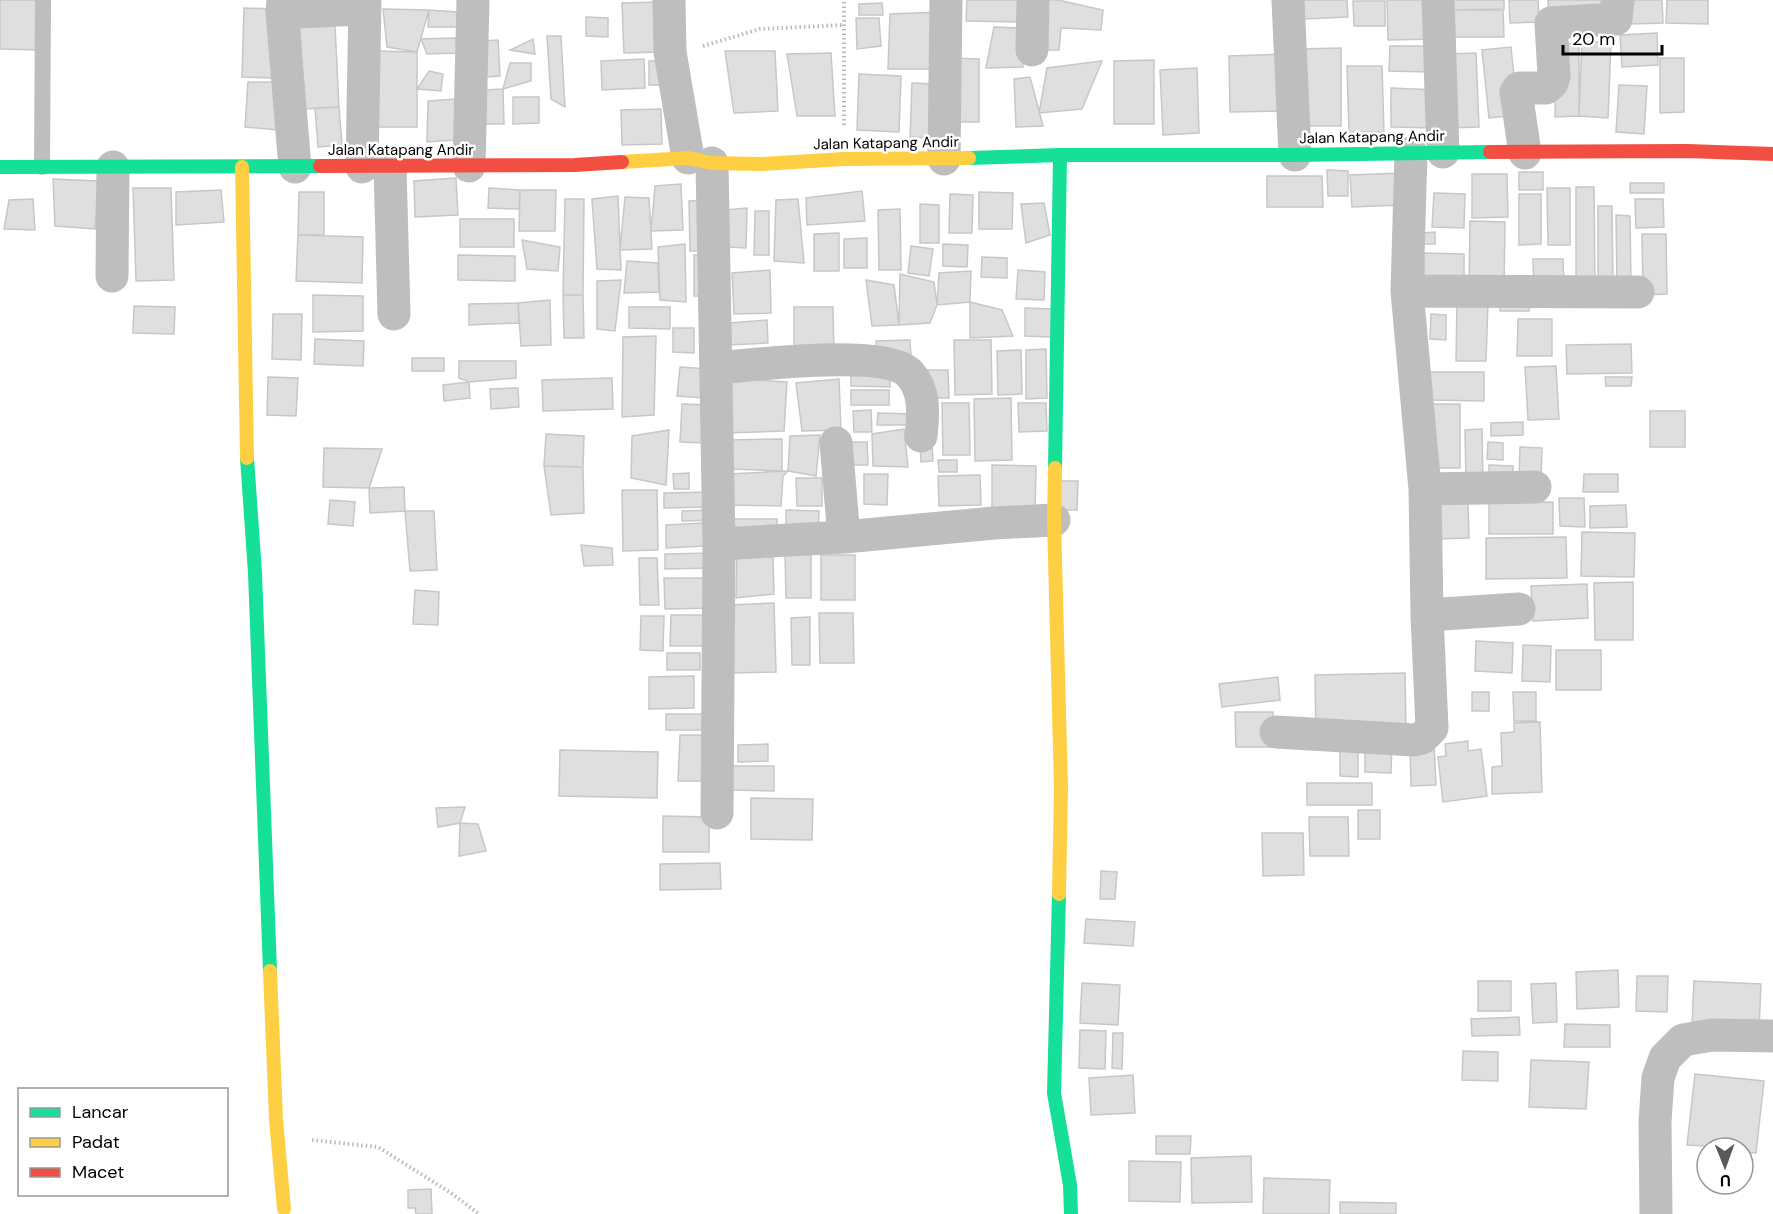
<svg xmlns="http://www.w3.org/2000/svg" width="1773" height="1214" viewBox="0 0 1773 1214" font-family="'DM Sans',sans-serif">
<rect width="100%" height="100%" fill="#fff"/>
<path fill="#dfdfdf" stroke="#c7c7c7" stroke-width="1.5" d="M0 0H40V50L0 49Z
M967 0H1019V22L966 21Z
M1041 0H1058L1103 10 1101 30 1061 28 1059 50H1042Z
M1303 0H1347L1348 17 1304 19Z
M1387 0H1435L1436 39 1388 40Z
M1449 0H1504V9L1449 10Z
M1509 0H1538L1539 22 1510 23Z
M1548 0H1601V19L1549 21Z
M1630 0H1662L1663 23 1631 24Z
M1667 0H1708V24L1666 23Z
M1353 1H1385V26H1354Z
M657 2 659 52 624 53 622 3Z
M882 3 883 15H859V4Z
M244 8 275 9 274 78 242 77Z
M383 9 429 10 417 52 387 47Z
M429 10 457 12 458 27H428Z
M1449 10H1503L1504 37H1449Z
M938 12 934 69H888L890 14Z
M586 17 608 18V37L586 36Z
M856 18H879L881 46 857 49Z
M335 26 339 107 304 109 300 28Z
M994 27 1021 28 1023 67 986 68Z
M1657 33 1658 65 1622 67 1620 35Z
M547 36H561L565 107 551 99Z
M455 38 461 53 427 54 421 39Z
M533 39 535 54 510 50Z
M498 40 500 76 486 77 484 41Z
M1582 41 1611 43 1608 118 1579 116Z
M1556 44H1579V116L1555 117Z
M1390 46H1430V72L1389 71Z
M1511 47 1518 115 1489 118 1482 50Z
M1341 48V126H1298V49Z
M378 51 417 52V127H378Z
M725 51H775L778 111 734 113Z
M831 53 835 116H797L787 54Z
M1476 53 1479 127 1450 128 1447 54Z
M1287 54 1288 111 1230 112 1229 56Z
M951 58 979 59V122H952Z
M1660 58H1684V112L1660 113Z
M644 59 645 88 602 90 601 61Z
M1154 60V124H1114V61Z
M649 61H660V85H649Z
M1102 61 1082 109 1039 113 1047 68Z
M510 63H531V81L503 89Z
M1347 66H1382L1384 132H1349Z
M1197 68 1199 133 1163 135 1160 70Z
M429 71 443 74 441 91 417 89Z
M859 74 901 76 899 132 857 130Z
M1030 77 1043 126 1016 127 1014 79Z
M248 82H277L279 130 245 127Z
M912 83 935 84 933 138 910 137Z
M1619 85 1647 86 1644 134 1616 132Z
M1391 88 1437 90 1436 128 1391 127Z
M503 89 504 124H485L484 90Z
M513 97H539V123L513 124Z
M456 99 455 140 427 142 428 101Z
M339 107 342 145 318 147 315 108Z
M661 109 662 144 622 145 621 110Z
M1327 170 1348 171V196H1328Z
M1519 172H1543V190H1519Z
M1402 173 1403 205 1352 207 1350 175Z
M1472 174H1507L1508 217 1472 218Z
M1267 176H1322L1323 207H1267Z
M456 178 458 215 415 217 414 181Z
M53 179 98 181 95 229 55 226Z
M1630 183H1664V193H1630Z
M681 184 683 230 651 231 655 186Z
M1576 187H1594L1595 287 1576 288Z
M133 188H171L174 280 136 281Z
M489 188 520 190 519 209 488 208Z
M1547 188H1570V245H1548Z
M221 190 224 222 176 225V192Z
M520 190H556L555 231H519Z
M862 191 865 221 807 225 806 198Z
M299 192H324V235H298Z
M979 192 1013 193 1012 229H979Z
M1434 193 1465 194 1464 228 1432 227Z
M950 194 973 195 972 233H949Z
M1519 194H1541V244L1519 245Z
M618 196 621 270 597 269 592 199Z
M625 197 649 198 652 249 620 250Z
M33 199 35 230 4 229 9 200Z
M565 199H584L583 295H563Z
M798 199 804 263 774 261 776 200Z
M1635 199H1663L1664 227 1636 228Z
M711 200V251H690L689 201Z
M1044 203 1050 235 1026 243 1021 204Z
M920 204 939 205V243H920Z
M1598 206H1612L1613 286 1598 287Z
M747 208 746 248 729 247 726 210Z
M900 209 901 270H879L878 210Z
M755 211H769V255H754Z
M1616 215 1630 216 1631 288H1617Z
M460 219H514V247H460Z
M1470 221 1505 222 1504 288 1469 287Z
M1435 232V244H1423V233Z
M839 233V271H814V234Z
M1642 234H1666L1667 294 1643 295Z
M298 235 363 237 362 283 296 281Z
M867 238V268H844V239Z
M522 240 560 247 558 271 527 269Z
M685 244 686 302 660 300 658 247Z
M943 244 968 245 967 267 943 266Z
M911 246 933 249 929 276 908 273Z
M1424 253 1464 254V286H1424Z
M458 255 515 256V281L458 280Z
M694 255H710V296H694Z
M982 257 1007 258V278L981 277Z
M1533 259H1563L1564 288 1534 290Z
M627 261 658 263 659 292 624 293Z
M770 270 771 313 734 314 732 273Z
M1018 270 1045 272 1044 300 1016 299Z
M971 271 970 302 937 305 939 273Z
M900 274 934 282 937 305 930 323 899 325Z
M621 280 615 331 597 329V281Z
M866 280 894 285 899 325 872 326Z
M313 295 363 296V331L313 332Z
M563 295H583L584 338H564Z
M1500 298H1530L1529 311H1500Z
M550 300 551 345 521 346 518 303Z
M1457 301 1488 302 1486 361H1456Z
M970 302 1002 310 1013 336 970 338Z
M518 303 519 323 469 325V304Z
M134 306 175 307 174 334 133 333Z
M629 307H670V329L629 328Z
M794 307H833L834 355H794Z
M1025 308 1052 309 1051 337 1025 336Z
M273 314H302L301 360 272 359Z
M1431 314 1446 315V340L1430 339Z
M1518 319H1552V356H1517Z
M767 320 768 343 731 345 730 323Z
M673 328H694V353L673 352Z
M656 336 654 415 622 417 623 337Z
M315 339 364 341 363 366 314 364Z
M910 340 911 357 877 359 876 341Z
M954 340H991L992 394 955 395Z
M1631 344 1632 373 1567 374 1566 345Z
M1046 349 1047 398 1026 399V350Z
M1021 350 1022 394 998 395 997 351Z
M412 358H444V371H412Z
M459 361H516V378L469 382 459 378Z
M1556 366 1559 419 1528 420 1525 367Z
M680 367 708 369 706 398 677 396Z
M926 370H948L949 398H926Z
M851 372 890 373V387L851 386Z
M1430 372H1484V401L1430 400Z
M268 377 298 378 296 416 267 415Z
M1605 377H1632L1631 386H1606Z
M612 378 613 409 543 411 542 380Z
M724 378 787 382 784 431 726 433Z
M839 379 841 430 802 431 796 383Z
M469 382 470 398 444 401 443 385Z
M518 388 519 407 491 409 490 389Z
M851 390H889V405H851Z
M1011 398 1012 460 975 461 974 399Z
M942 403H969L970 455H943Z
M1018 403H1046L1047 431 1019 432Z
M682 404 708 405 705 443 680 442Z
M1432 404H1460V468H1432Z
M871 410 872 432H854L853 411Z
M1650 411H1685V447H1650Z
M878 413 912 414V425H877Z
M1523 422V435L1491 436V423Z
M904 429 908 467 873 466 872 434Z
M1482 429 1483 483H1466L1465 430Z
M669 430 666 485 631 478 632 436Z
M546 434 584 436 583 467 544 466Z
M820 435 816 476 788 471 790 436Z
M782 439V471L732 469 727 440Z
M852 442H867L868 465H852Z
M1488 442 1503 443V460L1487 459Z
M932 444 933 461 921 462 920 445Z
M1520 447 1542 448 1541 481 1519 480Z
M324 448 382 449 369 488 323 487Z
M938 460H957V472H939Z
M992 465 1036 466 1035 514H992Z
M1489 465 1513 466V484H1489Z
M544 466 583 467 584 513 551 515Z
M788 471 783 476 781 506 732 505 729 474Z
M689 473V489H674L673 474Z
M864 474H888L887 505 864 504Z
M1584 474H1618V492H1583Z
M980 475 981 505 939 506 938 476Z
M796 478H822V506H797Z
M1058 481H1078L1077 510H1058Z
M404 487 405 511 370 513 369 488Z
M622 490H657L658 550 623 551Z
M711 492V507L664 508V493Z
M1559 498H1584L1585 527 1560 526Z
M330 500 355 502 353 526 328 524Z
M1489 502H1553V534H1489Z
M1468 503 1469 538 1438 539 1437 504Z
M1626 505 1627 527 1590 528V506Z
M712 510V520L682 521V511Z
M786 510 819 511 818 534H786Z
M405 511H434L437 570 410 571Z
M734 519H777V538H733Z
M703 523 704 546 666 548V525Z
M1582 532 1635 533 1634 577 1581 576Z
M1566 537 1567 578 1486 579V538Z
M581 545 612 548 613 565 584 566Z
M737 551 773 557 774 594 736 598Z
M811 552V598H786L785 553Z
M712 553V568L665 569V554Z
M821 555H855V600H821Z
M639 558H657L659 605H640Z
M664 578H713L714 608 665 609Z
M1633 582V640H1595L1594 583Z
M1587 584 1588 618 1533 621 1531 586Z
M415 590 439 592 438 625 413 624Z
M774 603 776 672 732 673 730 605Z
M819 613H853L854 663H820Z
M671 615H714V646H670Z
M641 616H664L663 651 640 650Z
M810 617V665H792L791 618Z
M1476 641 1513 643 1512 673 1475 671Z
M1523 645 1551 646 1550 682 1522 681Z
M1556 650H1601V690H1556Z
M667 653H700V670H667Z
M1405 673 1406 730 1316 732 1315 675Z
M694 676V708L649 709V677Z
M1278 677 1280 700 1222 707 1219 684Z
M1472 692H1489V711H1472Z
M1513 692H1536V721H1514Z
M1235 712H1273V747H1236Z
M666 714H706V730H666Z
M1540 722 1542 792 1492 794V767L1502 766 1501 733 1514 732V723Z
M680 735H708L707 781H678Z
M1468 741V751L1481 749 1487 796 1443 802 1438 757 1446 756 1445 744Z
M1365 743 1392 744 1391 773 1365 772Z
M768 744V761L738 762V745Z
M1410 745H1434L1436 785 1411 786Z
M1340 746H1358V777L1340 776Z
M560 750 658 752 657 798 559 796Z
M732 766H774V791L732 790Z
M1307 783H1372V805H1307Z
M751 798 813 799 812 840 751 839Z
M465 807 460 823 438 827 436 808Z
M1358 810H1380V839H1358Z
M663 816 709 817V852H663Z
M1309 817H1348L1349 856H1310Z
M460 823 478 824 486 851 459 856Z
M1262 833H1303L1304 875 1263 876Z
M720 863 721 889 660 890V864Z
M1101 871 1117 872 1115 899H1100Z
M1086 919 1135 922 1133 946 1084 943Z
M1618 970 1619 1007 1577 1009 1576 972Z
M1637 976H1668L1667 1012 1636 1011Z
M1478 981H1511V1011H1478Z
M1694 981 1761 984 1759 1029 1692 1026Z
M1082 983 1120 985 1118 1025 1080 1023Z
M1556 983 1557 1022 1533 1023 1531 984Z
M1519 1017 1520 1035 1472 1036 1471 1019Z
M1565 1024 1610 1025V1047H1564Z
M1080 1030 1106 1031 1105 1069 1079 1068Z
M1113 1033H1123L1122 1069 1112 1068Z
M1463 1051 1498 1052V1081L1462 1080Z
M1531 1060 1589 1062 1586 1109 1529 1107Z
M1695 1074 1764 1081 1756 1153 1743 1152V1148L1687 1145Z
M1133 1075 1135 1113 1091 1115 1089 1078Z
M1156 1136H1191L1190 1154H1156Z
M1251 1156 1252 1202 1192 1203 1191 1158Z
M1129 1161 1181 1162 1180 1202 1129 1201Z
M1264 1178 1330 1180 1329 1214H1263Z
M431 1189 432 1214H416L415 1208H408V1190Z
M1340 1202 1396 1203V1214H1340Z"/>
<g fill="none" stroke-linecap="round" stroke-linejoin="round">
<path stroke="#b9b9b9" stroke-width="4" stroke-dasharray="1.5 3" stroke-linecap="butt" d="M703 46 760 29 844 25
M844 125V0
M312 1140 378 1147 451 1193 479 1214"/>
<path stroke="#bebebe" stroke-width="16" d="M42 167 43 0"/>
<path stroke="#bebebe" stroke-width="33" d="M283 0 282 12 295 167
M669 0 670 52 688 158
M1288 0 1295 155
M1438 0 1443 152
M282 12 364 9
M1032 50 1033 0
M1411 153 1407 291 1425 489 1535 487
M1525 153 1516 92 1519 88H1546L1552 83 1554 76 1551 23 1616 19 1618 0
M944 159 946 0
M712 163 719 544 717 813
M469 166 473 0
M362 167 365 0
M390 167 394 314
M112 276 113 167
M1407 291 1638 292
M716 368C754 365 886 348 910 374 926 392 923 415 921 436
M844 537 994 523 1054 520
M719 544 844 537 836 443
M1427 615 1519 609
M1276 732 1414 740 1422 738 1432 728 1427 615 1425 489
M1656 1214 1655 1122 1658 1078 1665 1058 1683 1040 1712 1035 1773 1036"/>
<path stroke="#16e098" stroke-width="14" d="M969 158 1060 155H1295L1490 152
M0 167 320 166
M247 458 255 573 270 971
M1055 468 1060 155
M1059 894 1054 1093 1070 1185 1071 1214"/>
<path stroke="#ffcf43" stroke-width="14" d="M622 162 688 158 712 163 761 164 844 159 969 158
M242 167 247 458
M1055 468 1054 520 1061 788 1059 894
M270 971 276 1119 284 1209"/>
<path stroke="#f24e42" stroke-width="14" d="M1490 152 1687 151 1773 154
M320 166 575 165 622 162"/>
</g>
<g text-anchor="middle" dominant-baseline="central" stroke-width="5" stroke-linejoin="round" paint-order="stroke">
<g font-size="15" fill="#000" stroke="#fff">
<text transform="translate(1372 137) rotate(-1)">Jalan Katapang Andir</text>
<text transform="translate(886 143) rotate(-1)">Jalan Katapang Andir</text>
<text x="401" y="150">Jalan Katapang Andir</text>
</g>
</g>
<rect x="18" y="1088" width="210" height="108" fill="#ffffff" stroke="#999999" stroke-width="1.5"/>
<rect x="30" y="1108" width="30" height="9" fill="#16e098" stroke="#999999" stroke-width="1.5"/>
<text x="72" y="1118" font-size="18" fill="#000000">Lancar</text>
<rect x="30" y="1138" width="30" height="9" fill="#ffcf43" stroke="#999999" stroke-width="1.5"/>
<text x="72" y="1148" font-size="18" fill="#000000">Padat</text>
<rect x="30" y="1168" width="30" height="9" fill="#f24e42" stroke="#999999" stroke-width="1.5"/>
<text x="72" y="1178" font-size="18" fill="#000000">Macet</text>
<g transform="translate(1725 1166) rotate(179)"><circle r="28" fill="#ffffff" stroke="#999999" stroke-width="1.5"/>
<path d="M0-4.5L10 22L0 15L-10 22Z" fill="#595959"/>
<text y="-9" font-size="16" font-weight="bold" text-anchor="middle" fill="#000000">U</text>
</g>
<path d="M1563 45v9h99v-9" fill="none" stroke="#000000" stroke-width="3"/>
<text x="1572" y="45" font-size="18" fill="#000000" stroke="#ffffff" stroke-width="4.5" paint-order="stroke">20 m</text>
</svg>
